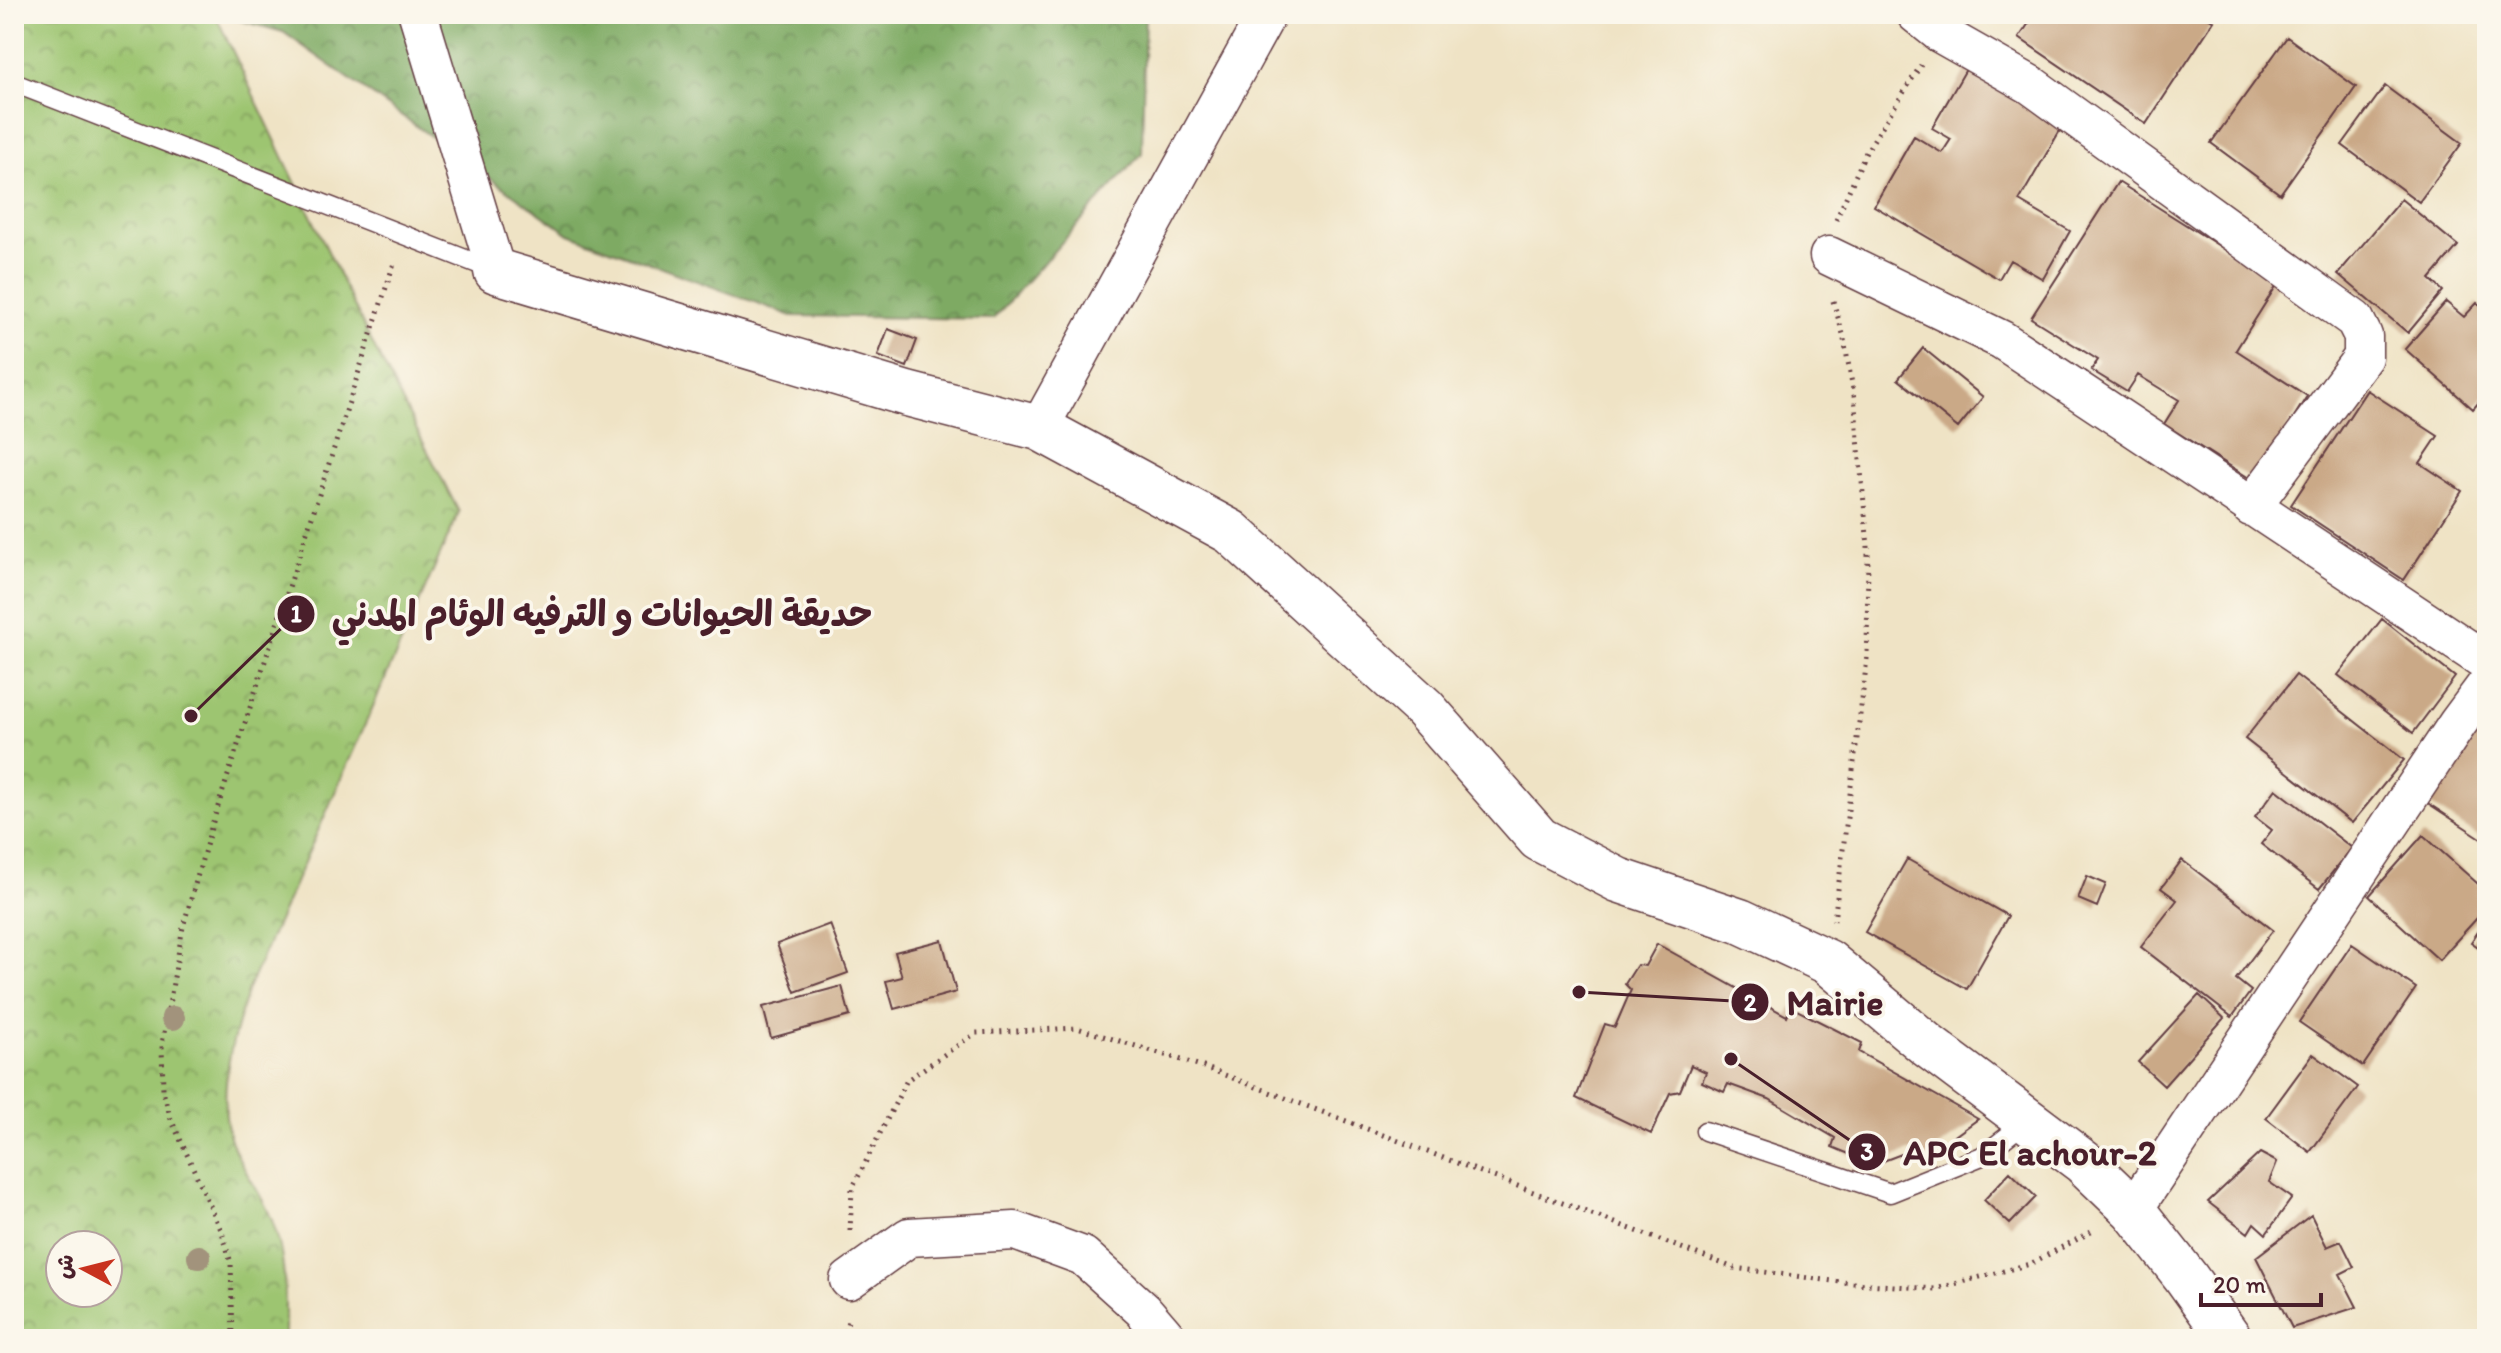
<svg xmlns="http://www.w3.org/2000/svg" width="2501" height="1353" viewBox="0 0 2501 1353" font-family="Itim,'Playpen Sans Arabic',sans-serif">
<defs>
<pattern id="forest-crowns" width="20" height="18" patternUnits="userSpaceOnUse" patternTransform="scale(2)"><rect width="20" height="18" fill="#7eaa63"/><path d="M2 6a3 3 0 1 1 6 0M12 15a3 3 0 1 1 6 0" fill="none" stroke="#698a52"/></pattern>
<pattern id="park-crowns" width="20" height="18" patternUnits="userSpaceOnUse" patternTransform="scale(2)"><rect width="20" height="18" fill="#9dc571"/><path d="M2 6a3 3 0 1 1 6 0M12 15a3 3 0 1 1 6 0" fill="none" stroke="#829f5d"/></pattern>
</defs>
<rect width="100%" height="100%" fill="#fbf7ec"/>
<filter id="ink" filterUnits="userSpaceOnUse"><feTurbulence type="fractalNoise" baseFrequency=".0125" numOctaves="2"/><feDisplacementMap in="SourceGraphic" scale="16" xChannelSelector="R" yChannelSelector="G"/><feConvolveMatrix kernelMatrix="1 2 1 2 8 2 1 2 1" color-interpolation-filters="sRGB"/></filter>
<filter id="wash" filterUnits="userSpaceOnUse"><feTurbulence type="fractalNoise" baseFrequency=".006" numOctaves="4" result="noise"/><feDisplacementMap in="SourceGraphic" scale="32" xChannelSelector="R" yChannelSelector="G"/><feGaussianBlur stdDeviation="1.8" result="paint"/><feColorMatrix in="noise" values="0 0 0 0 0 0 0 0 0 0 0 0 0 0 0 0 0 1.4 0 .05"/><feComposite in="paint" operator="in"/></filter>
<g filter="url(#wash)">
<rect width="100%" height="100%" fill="#efe3c5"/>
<path fill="url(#forest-crowns)" stroke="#646447" stroke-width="2" d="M216 14H1145L1142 153 993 319 792 316 569 234 283 32Z"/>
<path fill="url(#park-crowns)" stroke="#74724e" stroke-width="2" fill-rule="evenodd" d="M14 14H215L366 331 459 512 248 989C235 1031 222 1072 226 1116 229 1157 260 1186 273 1223 287 1260 285 1300 285 1339H14ZM60 1245H108V1293H60Z"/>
<g id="blocks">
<path fill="#caa987" d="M2035 14H2203L2214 21 2146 124 2019 38Z
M2287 37 2356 87 2280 194 2211 143Z
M1969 64 2066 120 2019 201 2070 231 2043 279 2010 260 1999 279 1874 206 1914 136 1942 153 1951 139 1932 128Z
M2385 86 2462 143 2419 202 2342 145Z
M2118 182 2278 283 2236 350 2307 396 2254 481 2164 424 2179 400 2138 375 2127 392 2091 370 2098 360 2031 318Z
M2401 199 2458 246 2430 279 2443 291 2408 333 2338 274Z
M2446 302 2464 317 2477 303 2487 312V393L2473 409 2405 349Z
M888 329 917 340 907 367 878 356Z
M1923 348 1983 397 1958 428 1898 379Z
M2367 390 2438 436 2420 463 2462 491 2404 580 2291 505Z
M2382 619 2455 677 2413 733 2338 675Z
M2296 675 2404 760 2352 823 2245 739Z
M2472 717 2487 727V842L2420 798Z
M2276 789 2352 848 2319 889 2261 844 2272 830 2255 817Z
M2423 835 2487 892V907L2439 960 2369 896Z
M1907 859 2008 916 1967 989 1865 932Z
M2182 860 2273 930 2236 979 2251 991 2232 1017 2141 947 2177 900 2161 888Z
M2087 876 2106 884 2097 907 2078 899Z
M2487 919V953L2471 942Z
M830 924 848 973 795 992 777 944Z
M942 940 956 992 894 1009 886 981 902 977 895 952Z
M1657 944 1787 1016 1791 1007 1862 1043 1859 1052 1978 1119 1923 1159 1909 1151 1878 1163 1860 1150 1854 1156 1832 1147 1835 1138 1769 1099 1728 1084 1724 1092 1702 1082 1706 1072 1691 1065 1680 1091 1670 1093 1651 1134 1576 1098 1605 1024 1615 1027 1631 990 1625 984 1637 965 1645 966Z
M2352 944 2416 988 2363 1066 2299 1022Z
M842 986 850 1016 771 1038 763 1007Z
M2199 995 2224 1018 2164 1086 2138 1062Z
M2313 1054 2358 1087 2310 1152 2266 1118Z
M2260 1153 2277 1162 2269 1182 2292 1198 2266 1234 2254 1223 2248 1233 2208 1202Z
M2010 1172 2036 1197 2010 1224 1984 1200Z
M2311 1215 2327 1247 2341 1241 2354 1267 2340 1274 2357 1307 2292 1328 2256 1257Z"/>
</g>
</g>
<g filter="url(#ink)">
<use href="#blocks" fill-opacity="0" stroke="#633c42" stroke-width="2"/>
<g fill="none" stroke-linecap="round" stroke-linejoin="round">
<g stroke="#633c42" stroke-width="21">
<path id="service" d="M14 83 496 271
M1705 1131 1890 1193 1982 1156 2027 1121"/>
</g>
<g stroke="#633c42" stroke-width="41">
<path id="minor" d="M418 14 496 271
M1916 14 1941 34 2031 85 2355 320 2363 336V357L2251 507
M1829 256 2002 340 2487 662
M1039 428 1267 14
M2133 1210 2458 723 2487 684
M849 1280 909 1237 1015 1231 1083 1256 1143 1310 1168 1339"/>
</g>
<g stroke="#633c42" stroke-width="47">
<path id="tertiary" d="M496 271 907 394 1039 428 1231 532 1424 708 1539 839 1618 880 1740 921 1828 962 1927 1045 2083 1162 2133 1210 2185 1276 2230 1339"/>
</g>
<path stroke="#633c42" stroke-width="5" stroke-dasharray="2 6" stroke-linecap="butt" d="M1836 220 1866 152 1921 65
M1833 301 1843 334 1854 395 1868 547 1867 659 1834 921
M850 1231 852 1189 907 1080 976 1033 1077 1028 1201 1066 1734 1268 1840 1282 1935 1289 2030 1264 2095 1230
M233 1339 231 1263 222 1232 171 1119 163 1091 162 1044 183 927 211 828 394 263
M843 1339 849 1317"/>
<use href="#service" stroke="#fff" stroke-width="18"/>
<use href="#minor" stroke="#fff" stroke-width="38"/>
<use href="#tertiary" stroke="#fff" stroke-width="44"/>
</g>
<g fill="#a2937c">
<circle cx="173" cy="1018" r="12"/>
<circle cx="199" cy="1257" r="12"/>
</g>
</g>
<path fill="none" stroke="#4a1f2b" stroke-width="3" d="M191 716L296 614M1579 992L1750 1002M1731 1059L1867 1152"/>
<g fill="#4a1f2b" stroke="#fbf7ec" stroke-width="3">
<circle cx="191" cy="716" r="8"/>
<circle cx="1579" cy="992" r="8"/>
<circle cx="1731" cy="1059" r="8"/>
<circle cx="296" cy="614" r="20"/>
<circle cx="1750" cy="1002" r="20"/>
<circle cx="1867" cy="1152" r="20"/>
</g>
<g font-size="24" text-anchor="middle" font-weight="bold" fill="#fff">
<text x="296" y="622">1</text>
<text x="1750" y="1011">2</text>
<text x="1867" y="1160">3</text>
</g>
<g font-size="36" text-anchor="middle" font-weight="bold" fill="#4a1f2b" stroke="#fbf7ec" stroke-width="7" stroke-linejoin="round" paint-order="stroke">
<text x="602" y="626">حديقة الحيوانات و الترفيه الوئام المدني</text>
<text x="1835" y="1015">Mairie</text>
<text x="2030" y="1165">APC El achour-2</text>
</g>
<rect width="2501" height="1353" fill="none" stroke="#fbf7ec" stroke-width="48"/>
<g transform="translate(84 1269) rotate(277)"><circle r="38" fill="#fbf7ec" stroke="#b4a19f" stroke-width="2"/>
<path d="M0-6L14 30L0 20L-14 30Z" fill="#c8321e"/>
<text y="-12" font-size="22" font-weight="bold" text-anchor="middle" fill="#4a1f2b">ش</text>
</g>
<path d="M2201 1293v12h120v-12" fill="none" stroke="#4a1f2b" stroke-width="4"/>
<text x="2213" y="1293" font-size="24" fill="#4a1f2b" stroke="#fbf7ec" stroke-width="6" paint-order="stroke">20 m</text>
</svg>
